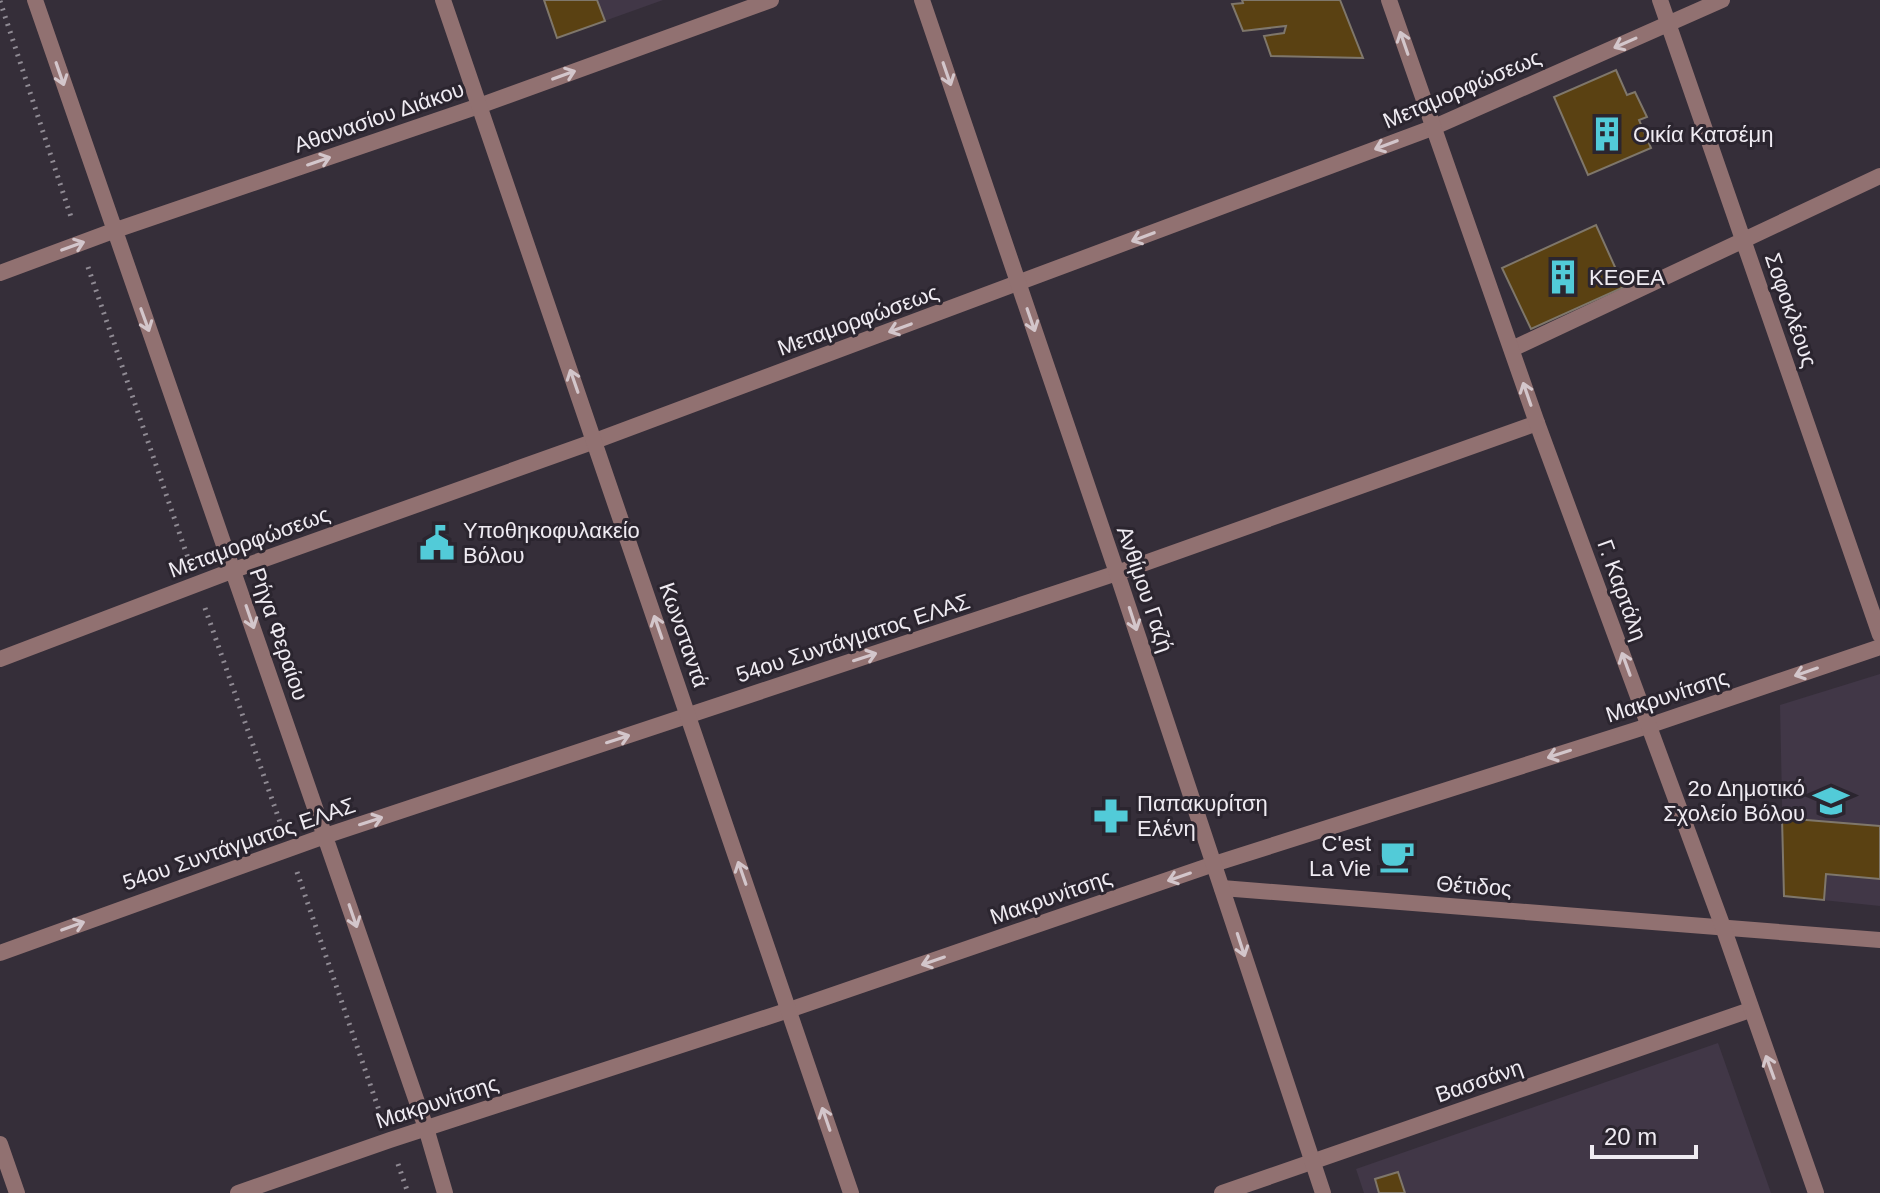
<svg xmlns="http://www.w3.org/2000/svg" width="1880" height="1193" viewBox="0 0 1880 1193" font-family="Arial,sans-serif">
<rect width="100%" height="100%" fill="#352e39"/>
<path fill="#413747" d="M544 0H663L557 38Z
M1880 674V906L1784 896 1780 705Z
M1718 1043 1771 1193H1364L1356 1169Z"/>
<path fill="#5a4112" stroke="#7f776b" stroke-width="2" d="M544 0H597L605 21 557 38Z
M1242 0H1340L1363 58 1271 56 1264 36 1284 33 1286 26 1243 31 1232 4 1243 3Z
M1616 70 1627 95 1635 92 1647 117 1639 120 1651 148 1588 175 1554 97Z
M1596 225 1624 287 1531 329 1502 268Z
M1782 818 1880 826V879L1826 874 1824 900 1784 896Z
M1398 1172 1405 1193H1379L1375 1179Z"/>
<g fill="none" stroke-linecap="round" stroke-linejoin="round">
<path stroke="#8f8a93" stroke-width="5" stroke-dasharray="2 6" stroke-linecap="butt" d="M0 1 72 220
M88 267 189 561
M205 608 281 825
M297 872 381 1116
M398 1164 408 1193"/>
<path stroke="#917171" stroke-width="16" d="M35 0 426 1128 445 1193
M1660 0 1880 635
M0 273 113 231 479 106 771 0
M1512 349 1880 176
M0 659 234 570 595 441 1432 128 1722 0
M1222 888 1880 940
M0 953 325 836 1117 573 1537 423
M0 1144 17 1193
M238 1193 390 1140 789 1010 1214 864 1648 726 1880 647
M1222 1193 1750 1010"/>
<path stroke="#917171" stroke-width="16" d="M443 0 851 1193
M922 0 1117 573 1323 1193
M1389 0 1537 423 1723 927 1816 1193"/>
</g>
<defs><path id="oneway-shaft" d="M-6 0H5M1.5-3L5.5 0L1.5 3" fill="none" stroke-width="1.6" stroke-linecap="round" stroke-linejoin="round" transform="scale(2)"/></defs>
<g stroke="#d3c6cb">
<use href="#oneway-shaft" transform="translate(1404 43) rotate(-109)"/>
<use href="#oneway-shaft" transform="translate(1625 43) rotate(156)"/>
<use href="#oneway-shaft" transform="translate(60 74) rotate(71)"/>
<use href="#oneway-shaft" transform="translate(947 74) rotate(71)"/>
<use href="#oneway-shaft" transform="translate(564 75) rotate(-20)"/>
<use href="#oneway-shaft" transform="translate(1386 145) rotate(159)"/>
<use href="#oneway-shaft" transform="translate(319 161) rotate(-19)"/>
<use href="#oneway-shaft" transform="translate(1143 237) rotate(159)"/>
<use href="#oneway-shaft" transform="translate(73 246) rotate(-20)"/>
<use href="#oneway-shaft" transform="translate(145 320) rotate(70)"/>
<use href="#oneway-shaft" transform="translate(1031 320) rotate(71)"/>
<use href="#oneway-shaft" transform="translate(900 328) rotate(160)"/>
<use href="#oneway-shaft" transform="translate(574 381) rotate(-109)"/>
<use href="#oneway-shaft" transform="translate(1527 394) rotate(-109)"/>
<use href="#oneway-shaft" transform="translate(250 617) rotate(71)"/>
<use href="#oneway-shaft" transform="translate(1133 619) rotate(72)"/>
<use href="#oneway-shaft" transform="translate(658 627) rotate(-109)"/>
<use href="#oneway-shaft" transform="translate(865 657) rotate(-18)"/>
<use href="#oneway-shaft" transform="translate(1626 664) rotate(-110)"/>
<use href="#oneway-shaft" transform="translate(1806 672) rotate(161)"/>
<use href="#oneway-shaft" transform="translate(618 739) rotate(-18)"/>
<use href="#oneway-shaft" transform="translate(1559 754) rotate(162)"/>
<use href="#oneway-shaft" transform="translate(371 821) rotate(-18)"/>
<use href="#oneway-shaft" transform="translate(742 873) rotate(-109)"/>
<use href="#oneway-shaft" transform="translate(1179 877) rotate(161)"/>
<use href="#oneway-shaft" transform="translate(353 916) rotate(71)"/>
<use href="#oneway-shaft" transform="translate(73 926) rotate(-20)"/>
<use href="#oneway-shaft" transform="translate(1241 945) rotate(72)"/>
<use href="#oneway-shaft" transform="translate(933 961) rotate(161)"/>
<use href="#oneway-shaft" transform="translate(1770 1067) rotate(-110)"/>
<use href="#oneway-shaft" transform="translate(826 1119) rotate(-109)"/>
</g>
<defs>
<g id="building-bare" transform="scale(2.76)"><path d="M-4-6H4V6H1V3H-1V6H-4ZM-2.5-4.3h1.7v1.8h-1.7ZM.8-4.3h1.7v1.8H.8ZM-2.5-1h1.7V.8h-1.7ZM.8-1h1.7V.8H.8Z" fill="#52cbd8" stroke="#2b252f" stroke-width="2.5" paint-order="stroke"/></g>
<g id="civic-bare" transform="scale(2.76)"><path d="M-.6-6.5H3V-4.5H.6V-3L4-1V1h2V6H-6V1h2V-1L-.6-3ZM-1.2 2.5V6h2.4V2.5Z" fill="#52cbd8" stroke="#2b252f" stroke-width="2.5" paint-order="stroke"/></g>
<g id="school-bare" transform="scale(2.76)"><path d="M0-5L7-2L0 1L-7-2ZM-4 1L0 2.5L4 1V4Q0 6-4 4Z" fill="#52cbd8" stroke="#2b252f" stroke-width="2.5" paint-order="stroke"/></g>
<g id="pharmacy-bare" transform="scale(2.76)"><path d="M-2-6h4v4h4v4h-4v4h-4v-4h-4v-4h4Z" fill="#52cbd8" stroke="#2b252f" stroke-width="2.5" paint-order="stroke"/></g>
<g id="cafe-bare" transform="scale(2.76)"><path d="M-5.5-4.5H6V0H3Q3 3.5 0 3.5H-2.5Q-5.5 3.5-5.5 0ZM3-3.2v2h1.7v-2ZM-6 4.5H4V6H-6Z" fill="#52cbd8" stroke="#2b252f" stroke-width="2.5" paint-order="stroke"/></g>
</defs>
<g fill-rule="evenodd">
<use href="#building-bare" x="1607" y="134"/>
<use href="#building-bare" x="1563" y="277"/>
<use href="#civic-bare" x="437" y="543"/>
<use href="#school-bare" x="1831" y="801"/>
<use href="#pharmacy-bare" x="1111" y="816"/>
<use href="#cafe-bare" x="1397" y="856"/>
</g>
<g text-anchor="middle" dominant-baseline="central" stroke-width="6" stroke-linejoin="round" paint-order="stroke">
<g font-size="22" fill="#efebf2" stroke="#2b252f">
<text transform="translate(1462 89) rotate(-23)">Μεταμορφώσεως</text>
<text transform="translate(379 117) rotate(-19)">Αθανασίου Διάκου</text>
<text transform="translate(1791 310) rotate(71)">Σοφοκλέους</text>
<text transform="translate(858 320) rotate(-20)">Μεταμορφώσεως</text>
<text transform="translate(249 542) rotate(-20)">Μεταμορφώσεως</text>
<text transform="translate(1145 589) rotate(71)">Ανθίμου Γαζή</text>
<text transform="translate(1622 590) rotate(70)">Γ. Καρτάλη</text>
<text transform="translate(279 634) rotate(71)">Ρήγα Φεραίου</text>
<text transform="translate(684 635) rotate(71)">Κωνσταντά</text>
<text transform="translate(853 638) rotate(-18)">54ου Συντάγματος ΕΛΑΣ</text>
<text transform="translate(1667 696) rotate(-18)">Μακρυνίτσης</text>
<text transform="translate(239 844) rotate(-19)">54ου Συντάγματος ΕΛΑΣ</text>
<text transform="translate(1474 886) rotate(4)">Θέτιδος</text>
<text transform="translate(1051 897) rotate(-19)">Μακρυνίτσης</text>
<text transform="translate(1479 1081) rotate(-19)">Βασσάνη</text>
<text transform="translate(437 1102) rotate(-18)">Μακρυνίτσης</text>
</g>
<g font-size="22" fill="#efebf2" stroke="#2b252f" text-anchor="start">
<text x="1633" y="134">Οικία Κατσέμη</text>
<text x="1589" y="277">ΚΕΘΕΑ</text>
<text x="463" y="530">Υποθηκοφυλακείο<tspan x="463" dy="25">Βόλου</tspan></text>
<text x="1805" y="788" text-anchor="end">2ο Δημοτικό<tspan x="1805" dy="25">Σχολείο Βόλου</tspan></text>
<text x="1137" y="803">Παπακυρίτση<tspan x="1137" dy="25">Ελένη</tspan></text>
<text x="1371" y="843" text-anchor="end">C'est<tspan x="1371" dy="25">La Vie</tspan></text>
</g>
</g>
<path d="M1592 1145v12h104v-12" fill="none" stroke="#efebf2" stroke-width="4"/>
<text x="1604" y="1145" font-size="24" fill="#efebf2" stroke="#2b252f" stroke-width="6" paint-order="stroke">20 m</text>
</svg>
